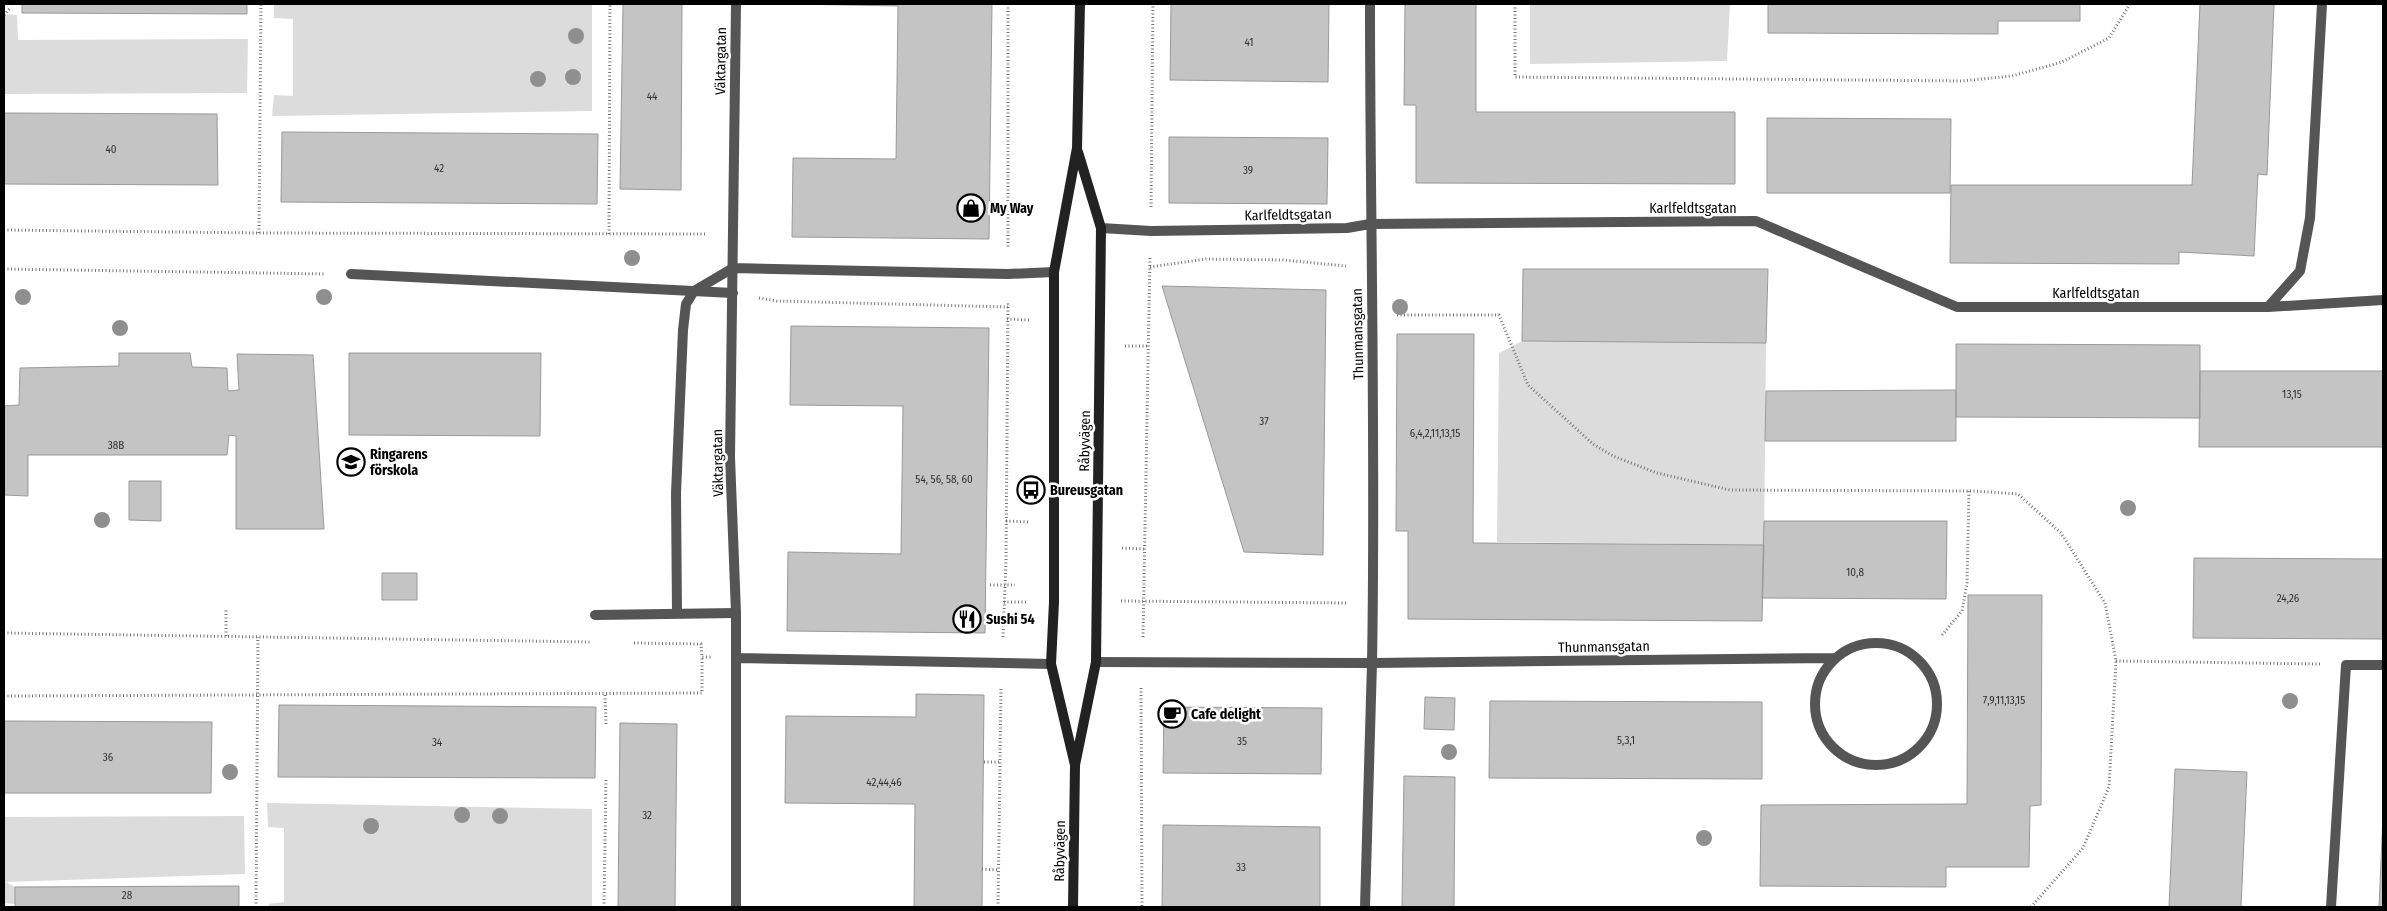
<svg xmlns="http://www.w3.org/2000/svg" width="2387" height="911" viewBox="0 0 2387 911" font-family="'Fira Sans Condensed',sans-serif">
<rect width="100%" height="100%" fill="#fff"/>
<path fill="#dcdcdc" d="M274 4H592V111L272 116 274 95 293 96V19L274 18Z
M1530 4H1730L1727 61 1530 64Z
M4 14 17 15 18 40 248 39 247 93 4 94Z
M1522 341 1766 343 1764 545 1497 542 1499 353Z
M267 803 592 809V907H269V904L284 902V828L268 827Z
M244 816 245 874 6 882 15 887V904L4 903V817Z"/>
<path fill="#c4c4c4" stroke="#999" d="M22 4H247V14L22 13Z
M623 4H682L681 190 620 189Z
M795 4H992L989 239 792 237 793 158 896 159 898 6Z
M1171 4H1329L1328 82 1170 80Z
M1405 4H1476V112H1735V184L1416 183V105H1404Z
M1768 4H2080V21H1998V34L1768 33Z
M2200 4H2274L2267 175 2258 174 2254 256 2179 252V264L1950 263 1951 185H2192Z
M4 113 217 114 218 185 4 184Z
M1767 118 1951 119 1950 193H1767Z
M282 132 598 134 597 204 281 202Z
M1169 137 1328 138 1327 204 1169 203Z
M1523 269H1768L1766 343 1522 341Z
M1162 286 1326 290 1323 555 1244 552Z
M791 326 989 328 985 633 787 631 788 552 901 554 903 406 790 405Z
M1397 334H1474L1473 543 1764 545 1762 621 1408 619V531H1396Z
M1956 344 2200 345V418L1956 417Z
M119 353H190L192 367 227 368 228 391 239 390 237 354 313 355 324 529H236V436L229 435 227 455H28V496L4 495V406L19 405 20 368 119 366Z
M349 353H541L540 436 349 435Z
M2200 371H2383V447H2199Z
M1956 390V441H1765L1766 391Z
M129 481H161V521L129 520Z
M1764 521H1947L1946 599 1762 598Z
M2194 558 2383 559V639L2193 638Z
M382 573H417V600H382Z
M1968 595H2042L2041 805 2030 806 2029 867H1946V887L1760 886 1761 805 1967 804Z
M916 694 984 695 982 907H914L915 804 785 803 786 716 916 717Z
M1425 697 1455 698 1454 730 1424 729Z
M1490 701 1762 702V779L1489 778Z
M279 705 596 707 595 778 278 777Z
M1164 707 1322 708 1321 774 1163 773Z
M4 721 212 722 211 793H4Z
M620 723 677 724 675 907H618Z
M2175 769 2247 772 2241 907H2169Z
M1404 776 1455 777 1454 907H1402Z
M2383 816V907H2379Z
M1163 825 1320 827V907H1162Z
M239 886V907H15V887Z"/>
<g fill="none" stroke-linecap="round" stroke-linejoin="round">
<path stroke="#777" stroke-width="3" stroke-dasharray="1 2.5" stroke-linecap="butt" d="M1008 4V249
M1515 4V77L1961 81 2012 76 2062 62 2109 38 2130 4
M4 15 11 7
M1151 207 1153 4
M4 230 259 233 707 234
M259 233 261 4
M609 234 610 4
M1150 267 1206 259 1283 260 1346 266
M4 269 326 274
M759 298 777 301 1008 307
M1397 315H1499L1528 385 1593 444 1613 456 1657 473 1730 490 1975 491 2018 494 2061 533 2105 603 2116 661 2109 787 2083 848 2031 907
M1007 319 1029 320
M1125 346H1148
M1006 521 1028 522
M1122 548 1144 549
M990 585H1015
M1121 601 1348 603
M1004 602H1028
M4 633 591 642
M1942 635 1962 611 1967 583 1969 491
M226 636V610
M1003 637 1006 562 1008 301
M1143 637 1150 256
M634 643 701 644 702 657H711
M2116 661 2320 664
M1141 688 1142 907
M605 695 606 724
M4 696 702 693V657
M984 762H1000
M982 869 999 870
M256 907 258 637
M604 907 606 778
M998 907 1001 688"/>
<path stroke="#555" stroke-width="10" d="M677 614 676 493 683 330 686 304 694 291 733 268
M595 615 736 613
M2331 907 2346 665H2383"/>
<path stroke="#555" stroke-width="10" d="M736 4 730 457 736 613V907
M1101 228 1151 231 1347 228 1370 224 1756 221 1957 307H2268L2383 300
M733 268 1008 274 1054 272
M351 274 733 293
M2268 307 2300 271 2310 218 2322 4
M1815 704a61 61 0 1 1 122 0a61 61 0 1 1-122 0Z
M736 658 1051 664
M1096 662 1372 663C1376 443 1370 223 1370 4
M1365 907 1372 663 1835 658"/>
<path stroke="#222" stroke-width="10" d="M1075 765 1051 664 1054 602V272L1077 148 1080 4
M1073 907 1075 765 1096 662 1101 228 1078 152"/>
</g>
<g fill="#8f8f8f">
<circle cx="576" cy="36" r="8"/>
<circle cx="573" cy="77" r="8"/>
<circle cx="538" cy="79" r="8"/>
<circle cx="632" cy="258" r="8"/>
<circle cx="23" cy="297" r="8"/>
<circle cx="324" cy="297" r="8"/>
<circle cx="1400" cy="307" r="8"/>
<circle cx="120" cy="328" r="8"/>
<circle cx="2128" cy="508" r="8"/>
<circle cx="102" cy="520" r="8"/>
<circle cx="2290" cy="701" r="8"/>
<circle cx="1449" cy="752" r="8"/>
<circle cx="230" cy="772" r="8"/>
<circle cx="462" cy="815" r="8"/>
<circle cx="500" cy="816" r="8"/>
<circle cx="371" cy="826" r="8"/>
<circle cx="1704" cy="838" r="8"/>
</g>
<defs>
<g id="shop-ring" transform="scale(1.4375)"><circle r="9.5" fill="#fff" stroke="#000" stroke-width="1.5"/><path d="M-5-2.5h2.3a2.7 3.5 0 0 1 5.4 0H5L5.5 6h-11ZM-1.5-2.5h3a1.5 2.3 0 0 0-3 0Z" fill="#000"/></g>
<g id="school-ring" transform="scale(1.4375)"><circle r="9.5" fill="#fff" stroke="#000" stroke-width="1.5"/><path d="M0-5L7-2L0 1L-7-2ZM-4 1L0 2.5L4 1V4Q0 6-4 4Z" fill="#000"/></g>
<g id="bus-ring" transform="scale(1.4375)"><circle r="9.5" fill="#fff" stroke="#000" stroke-width="1.5"/><path d="M-5-6H5V4H4V6H2V4H-2V6H-4V4H-5ZM-3.5-4V0h7V-4ZM-3.5 1.2v1.5H-2V1.2ZM2 1.2v1.5H3.5V1.2Z" fill="#000"/></g>
<g id="restaurant-ring" transform="scale(1.4375)"><circle r="9.5" fill="#fff" stroke="#000" stroke-width="1.5"/><path d="M-5-6h1v4h1v-4h1v4h1v-4h1v5L-1.5 .5V6h-2V.5L-5-1ZM5-6V6H3V1.5H1.5Q1.5-4 5-6Z" fill="#000"/></g>
<g id="cafe-ring" transform="scale(1.4375)"><circle r="9.5" fill="#fff" stroke="#000" stroke-width="1.5"/><path d="M-5.5-4.5H6V0H3Q3 3.5 0 3.5H-2.5Q-5.5 3.5-5.5 0ZM3-3.2v2h1.7v-2ZM-6 4.5H4V6H-6Z" fill="#000"/></g>
</defs>
<g fill-rule="evenodd">
<use href="#shop-ring" x="971" y="208"/>
<use href="#school-ring" x="351" y="462"/>
<use href="#bus-ring" x="1031" y="490"/>
<use href="#restaurant-ring" x="967" y="619"/>
<use href="#cafe-ring" x="1172" y="714"/>
</g>
<g text-anchor="middle" dominant-baseline="central" stroke-width="5" stroke-linejoin="round" paint-order="stroke">
<g font-size="11" fill="#313131">
<text x="1249" y="42">41</text>
<text x="652" y="96">44</text>
<text x="111" y="149">40</text>
<text x="439" y="168">42</text>
<text x="1248" y="170">39</text>
<text x="2292" y="394">13,15</text>
<text x="1264" y="421">37</text>
<text x="1435" y="433">6,4,2,11,13,15</text>
<text x="116" y="445">38B</text>
<text x="944" y="479">54, 56, 58, 60</text>
<text x="1855" y="572">10,8</text>
<text x="2288" y="598">24,26</text>
<text x="2004" y="700">7,9,11,13,15</text>
<text x="1626" y="740">5,3,1</text>
<text x="1242" y="741">35</text>
<text x="437" y="742">34</text>
<text x="108" y="757">36</text>
<text x="884" y="782">42,44,46</text>
<text x="647" y="815">32</text>
<text x="1241" y="867">33</text>
<text x="127" y="895">28</text>
</g>
<g font-size="14" fill="#000" stroke="#fff">
<text transform="translate(721 61) rotate(-89)">Väktargatan</text>
<text x="1693" y="208">Karlfeldtsgatan</text>
<text transform="translate(1288 215) rotate(-1)">Karlfeldtsgatan</text>
<text x="2096" y="293">Karlfeldtsgatan</text>
<text transform="translate(1358 334) rotate(-91)">Thunmansgatan</text>
<text transform="translate(1085 441) rotate(-89)">Råbyvägen</text>
<text transform="translate(718 463) rotate(-91)">Väktargatan</text>
<text transform="translate(1604 647) rotate(-1)">Thunmansgatan</text>
<text transform="translate(1060 851) rotate(-89)">Råbyvägen</text>
</g>
<g font-size="14" font-weight="bold" fill="#000" stroke="#fff" text-anchor="start">
<text x="990" y="208">My Way</text>
<text x="370" y="454">Ringarens<tspan x="370" dy="16">förskola</tspan></text>
<text x="1050" y="490">Bureusgatan</text>
<text x="986" y="619">Sushi 54</text>
<text x="1191" y="714">Cafe delight</text>
</g>
</g>
<rect width="2387" height="911" fill="none" stroke="#000000" stroke-width="10"/>
</svg>
